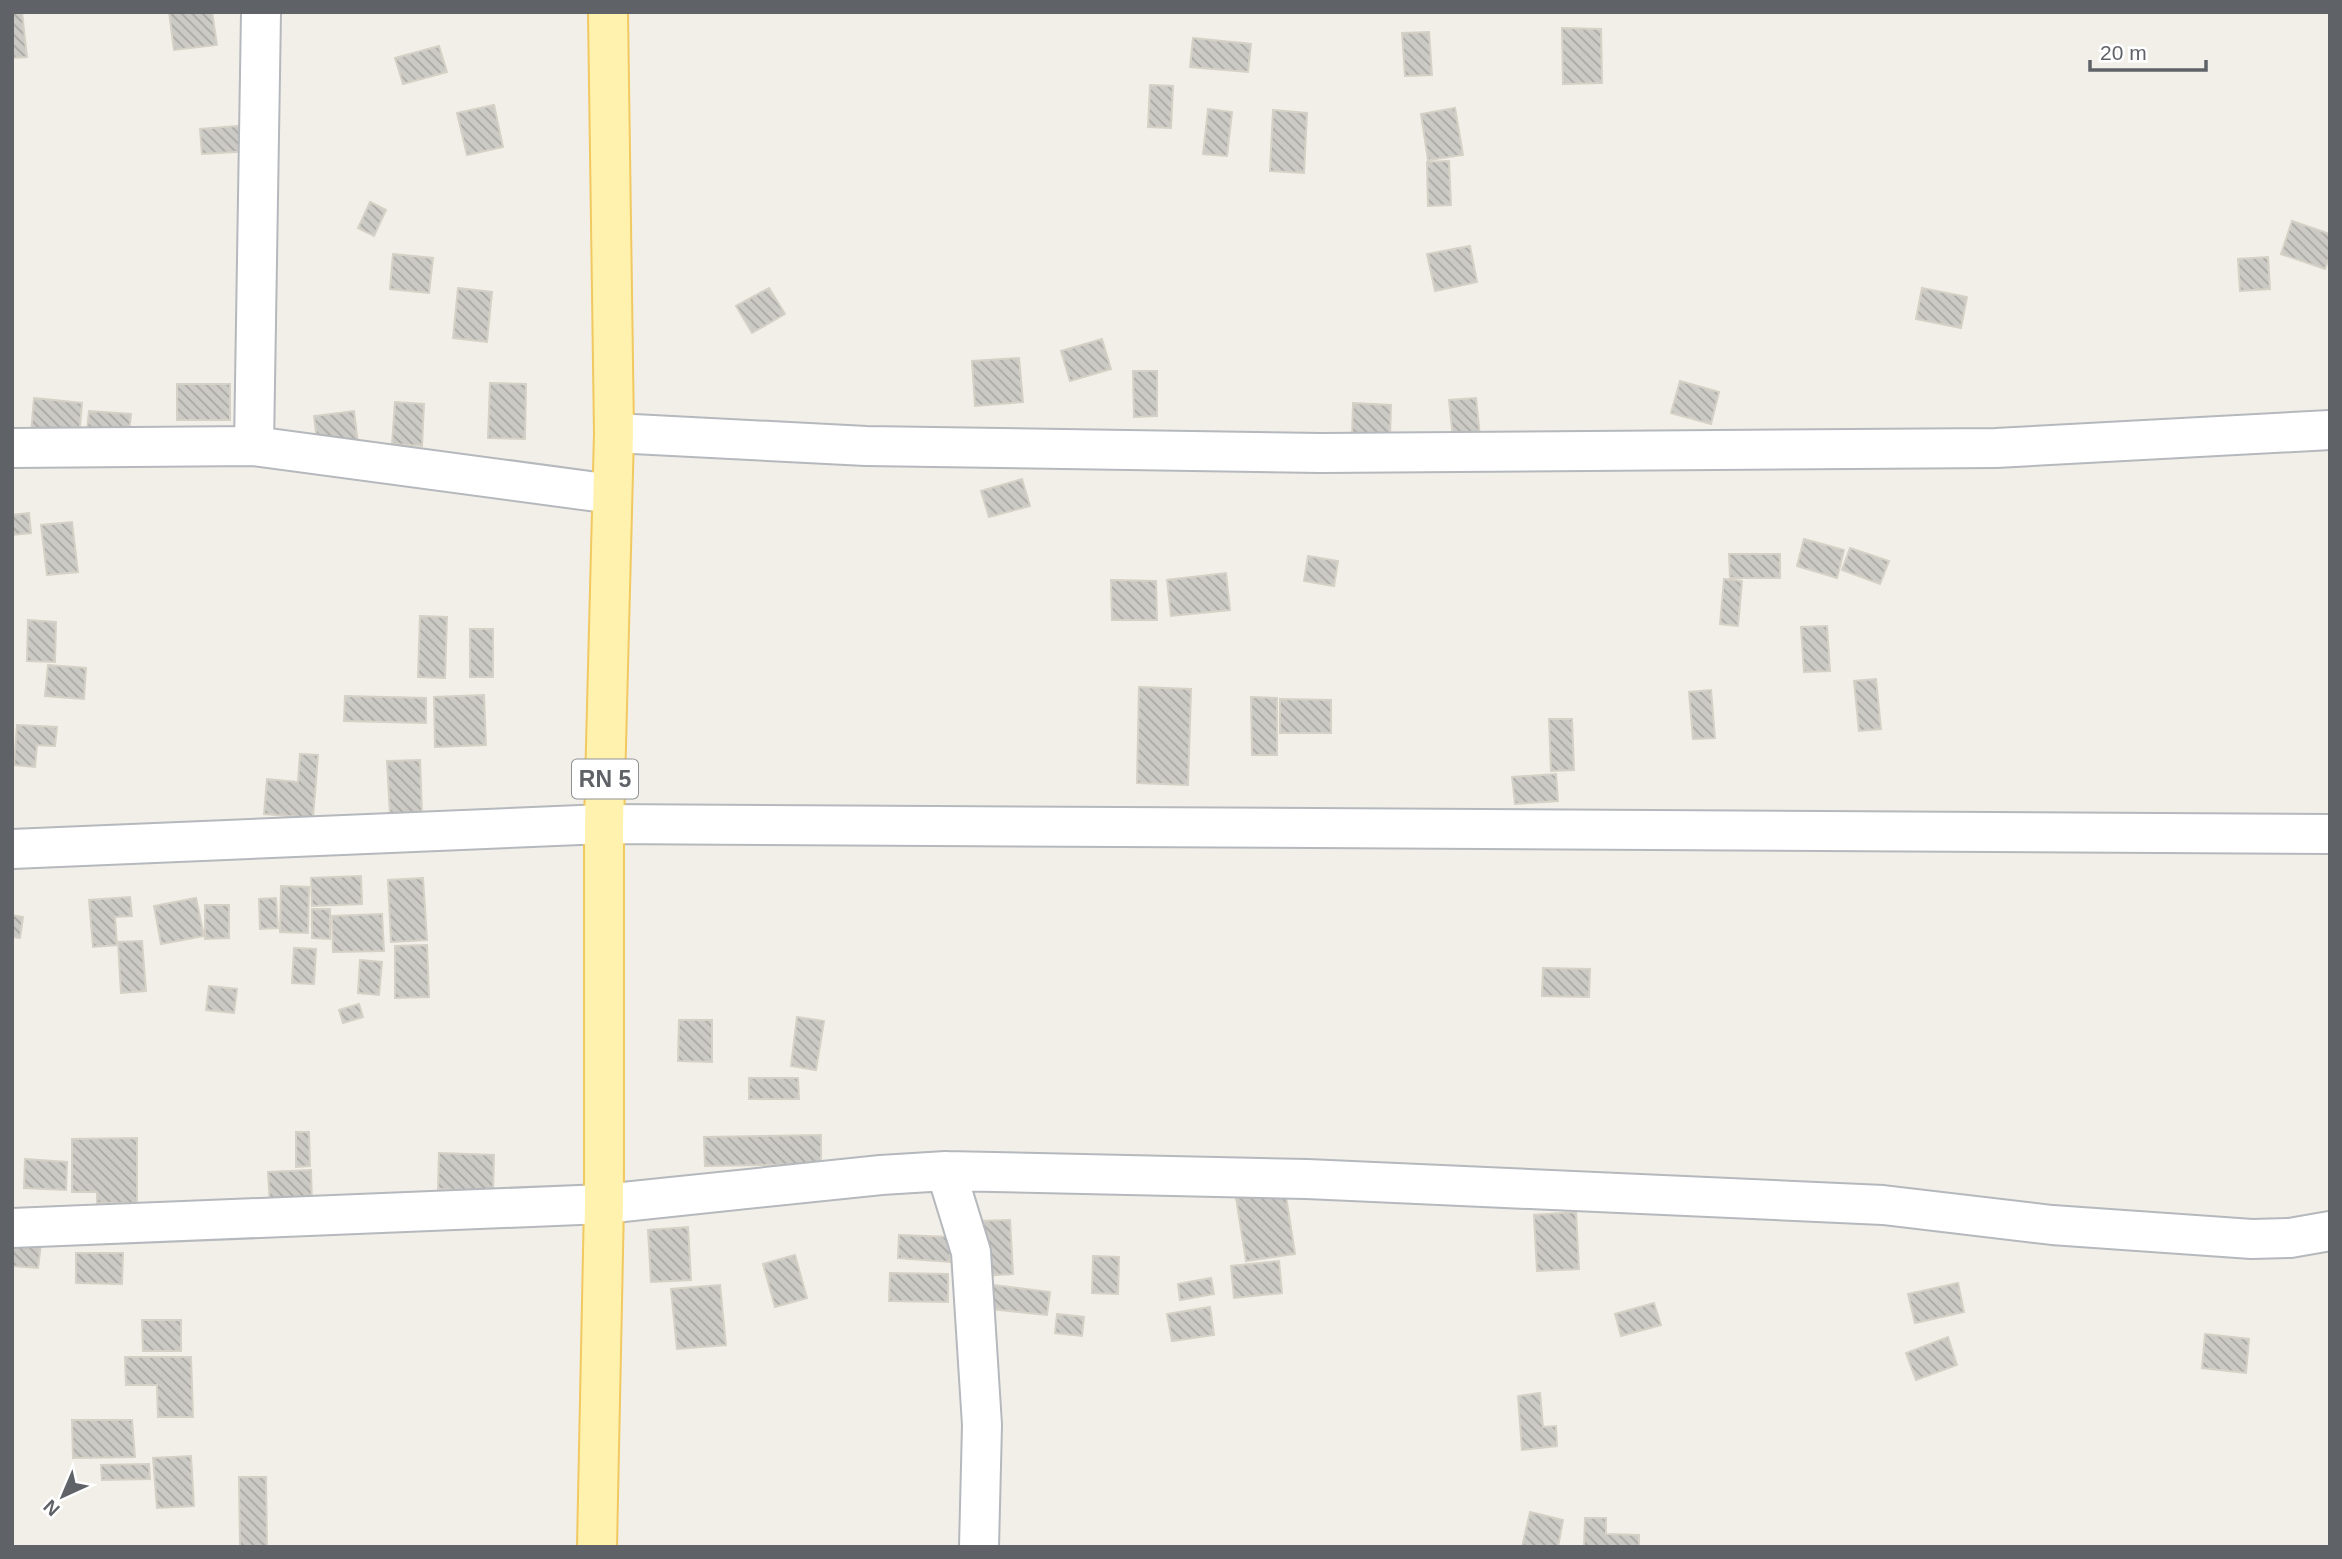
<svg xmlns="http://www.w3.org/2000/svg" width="2342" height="1559" viewBox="0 0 2342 1559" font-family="Arial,sans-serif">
<defs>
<pattern id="building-back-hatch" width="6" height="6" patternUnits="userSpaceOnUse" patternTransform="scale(1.75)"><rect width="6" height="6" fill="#cccac5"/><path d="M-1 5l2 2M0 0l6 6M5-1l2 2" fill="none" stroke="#a9a8a4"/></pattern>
</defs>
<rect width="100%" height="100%" fill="#f1efe8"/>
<path fill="url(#building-back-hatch)" stroke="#d6d1c6" stroke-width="2" d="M12 12H22L27 57 12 58Z
M169 12H212L217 45 174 50Z
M1562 28 1601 29 1602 83 1563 84Z
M1429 32 1432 75 1405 76 1402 33Z
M1193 38 1251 44 1248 72 1190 67Z
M439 46 447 72 403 84 395 58Z
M1150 85 1173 86 1171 128 1148 127Z
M494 105 503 147 467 155 457 113Z
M1455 108 1463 155 1428 160 1421 114Z
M1208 109 1232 112 1227 156 1203 154Z
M1273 110 1307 113 1304 173 1270 171Z
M250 125 252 151 202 154 200 129Z
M1449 161 1451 205 1428 206 1427 162Z
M370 202 386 210 374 236 358 228Z
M2292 221 2330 234V255L2325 269 2281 254Z
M1470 246 1477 282 1435 291 1427 254Z
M393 254 433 258 429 293 390 289Z
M2268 257 2270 289 2240 291 2238 259Z
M458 288 492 292 487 342 453 338Z
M769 288 785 314 752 333 736 306Z
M1922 288 1967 297 1961 328 1916 319Z
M1102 339 1111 369 1070 381 1061 351Z
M1019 358 1023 402 975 406 972 361Z
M1133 371H1157V416L1134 417Z
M1680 381 1719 392 1711 424 1671 413Z
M490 383 526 384 525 439 488 438Z
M177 384H230V420H177Z
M34 398 82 403 79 437 31 433Z
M1476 398 1481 446 1454 448 1449 400Z
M395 402 424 404 422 446 392 444Z
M1353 403 1391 405 1390 437 1352 436Z
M89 411 131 414 128 444 86 440Z
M354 411 358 444 318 449 314 416Z
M1022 479 1030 506 989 517 981 491Z
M29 513 31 533 12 535V515Z
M72 522 78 572 47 575 41 525Z
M1804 539 1844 550 1837 578 1797 566Z
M1850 548 1889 561 1880 584 1842 570Z
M1729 554H1780V578H1730Z
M1308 556 1338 561 1334 586 1304 581Z
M1226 573 1230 610 1171 616 1167 580Z
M1724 579 1742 581 1738 626 1720 624Z
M1111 580 1156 581 1157 620H1112Z
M420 616 447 617 445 678 418 677Z
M28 620 56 622 55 662 27 661Z
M1827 626 1830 671 1804 672 1801 627Z
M470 629H493V677H470Z
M48 665 86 668 84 699 45 696Z
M1876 679 1881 729 1859 731 1854 681Z
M1139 687 1191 689 1188 785 1137 783Z
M1711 690 1715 738 1693 739 1689 692Z
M484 695 486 745 435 747 434 697Z
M345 696 426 698V723L344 721Z
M1251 697 1277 698V755H1252Z
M1280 699 1331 700V733H1280Z
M1549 719H1572L1574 770 1551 771Z
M17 725 57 727 55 746 37 745 35 767 14 765Z
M300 754 318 755 313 818 264 814 267 779 298 782Z
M420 760 422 814 390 815 387 761Z
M1556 774 1558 801 1515 804 1512 777Z
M361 876 362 904 312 906 311 878Z
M423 878 427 940 391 942 388 880Z
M281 886 309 887 308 933 280 932Z
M130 897 132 916 115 917 117 945 93 947 89 900Z
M196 898 204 936 161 944 154 906Z
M276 898 278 928 260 929 259 899Z
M205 905H229V938L205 939Z
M312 909H330V939L312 938Z
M382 914 384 951 333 952 332 916Z
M12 915 23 917 20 938 12 937Z
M142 941 146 991 121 993 118 942Z
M427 945 429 997 395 998V946Z
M294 948 316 949 314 984 292 983Z
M360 960 382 962 379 995 358 993Z
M1543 968 1590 969 1589 997 1542 996Z
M209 986 237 989 234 1013 206 1010Z
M359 1004 363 1017 343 1023 339 1010Z
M797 1017 824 1021 816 1070 791 1066Z
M679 1020H712V1062L678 1061Z
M749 1078H798L799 1099H749Z
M296 1132H309L310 1166 296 1167Z
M821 1135V1164L705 1166 704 1137Z
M137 1138V1203H97V1192H72V1139Z
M439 1153 494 1155 493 1192 438 1189Z
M25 1159 67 1162 66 1190 24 1188Z
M311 1170 312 1203 270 1205 268 1172Z
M1285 1190 1295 1254 1246 1261 1236 1198Z
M1576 1212 1579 1269 1537 1271 1534 1215Z
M1010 1220 1013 1274 980 1276 978 1221Z
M688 1227 691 1280 651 1282 648 1230Z
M899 1235 951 1237 950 1262 898 1258Z
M12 1241 41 1244 38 1268 12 1266Z
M76 1253H123L122 1284 76 1283Z
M795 1255 807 1298 775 1307 763 1264Z
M1093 1256 1119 1257 1118 1294 1092 1293Z
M1279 1261 1282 1293 1234 1298 1231 1266Z
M890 1273 948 1274V1302L889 1301Z
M1211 1278 1214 1294 1180 1300 1178 1284Z
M1958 1283 1964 1312 1915 1323 1908 1294Z
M985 1284 1050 1292 1047 1315 982 1308Z
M720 1285 726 1345 677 1349 671 1289Z
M1654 1303 1661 1325 1621 1336 1615 1314Z
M1210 1307 1214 1335 1172 1341 1167 1314Z
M1057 1314 1084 1317 1082 1336 1055 1333Z
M142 1320H181V1351H143Z
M2205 1334 2249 1339 2246 1373 2202 1368Z
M1948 1337 1957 1365 1916 1380 1906 1353Z
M125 1357H191L193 1417H158L157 1385H126Z
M1540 1393 1543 1427 1556 1426 1557 1446 1522 1450 1518 1396Z
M72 1420H132L135 1457 73 1458Z
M191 1456 194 1506 157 1508 153 1458Z
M149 1464 150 1479 102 1480 101 1465Z
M239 1477H266L267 1547H240Z
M1530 1512 1563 1520 1558 1547H1522Z
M1585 1518H1606V1534L1639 1535V1547H1584Z"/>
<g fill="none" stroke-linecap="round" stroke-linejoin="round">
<g stroke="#b5b8bc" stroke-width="42">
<path id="minor" d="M614 433 866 446 1321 453 1996 448 2330 430
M254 446 261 12
M12 448 254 446 612 494
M12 849 604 824 2330 834
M946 1171 971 1252 982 1425 979 1547
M12 1228 604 1204 881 1175 946 1171 1307 1179 1883 1205 2052 1225 2252 1239 2290 1238 2330 1231"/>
</g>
<g stroke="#f2c960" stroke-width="42">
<path id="primary" d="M597 1547 604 1204V824L614 433 608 12"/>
</g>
<use href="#minor" stroke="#fff" stroke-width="38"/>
<use href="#primary" stroke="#fff2af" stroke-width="38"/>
</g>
<g text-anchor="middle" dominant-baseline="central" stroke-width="6" stroke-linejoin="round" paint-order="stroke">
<rect fill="#fff" stroke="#8f9295" stroke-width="2" x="572" y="759.5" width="66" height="39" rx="5"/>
<g font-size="23" font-weight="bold" fill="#5f6368">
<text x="605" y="779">RN 5</text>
</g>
</g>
<rect width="2342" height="1559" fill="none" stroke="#5f6368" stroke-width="28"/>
<g transform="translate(63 1496) rotate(224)" stroke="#ffffff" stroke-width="5" paint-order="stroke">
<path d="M0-5L12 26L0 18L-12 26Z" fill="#5f6368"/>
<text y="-10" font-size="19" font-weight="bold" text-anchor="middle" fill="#5f6368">N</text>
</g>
<path d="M2090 60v10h116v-10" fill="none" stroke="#5f6368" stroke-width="3.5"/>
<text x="2100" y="60" font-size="21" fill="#5f6368" stroke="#ffffff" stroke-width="5" paint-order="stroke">20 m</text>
</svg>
